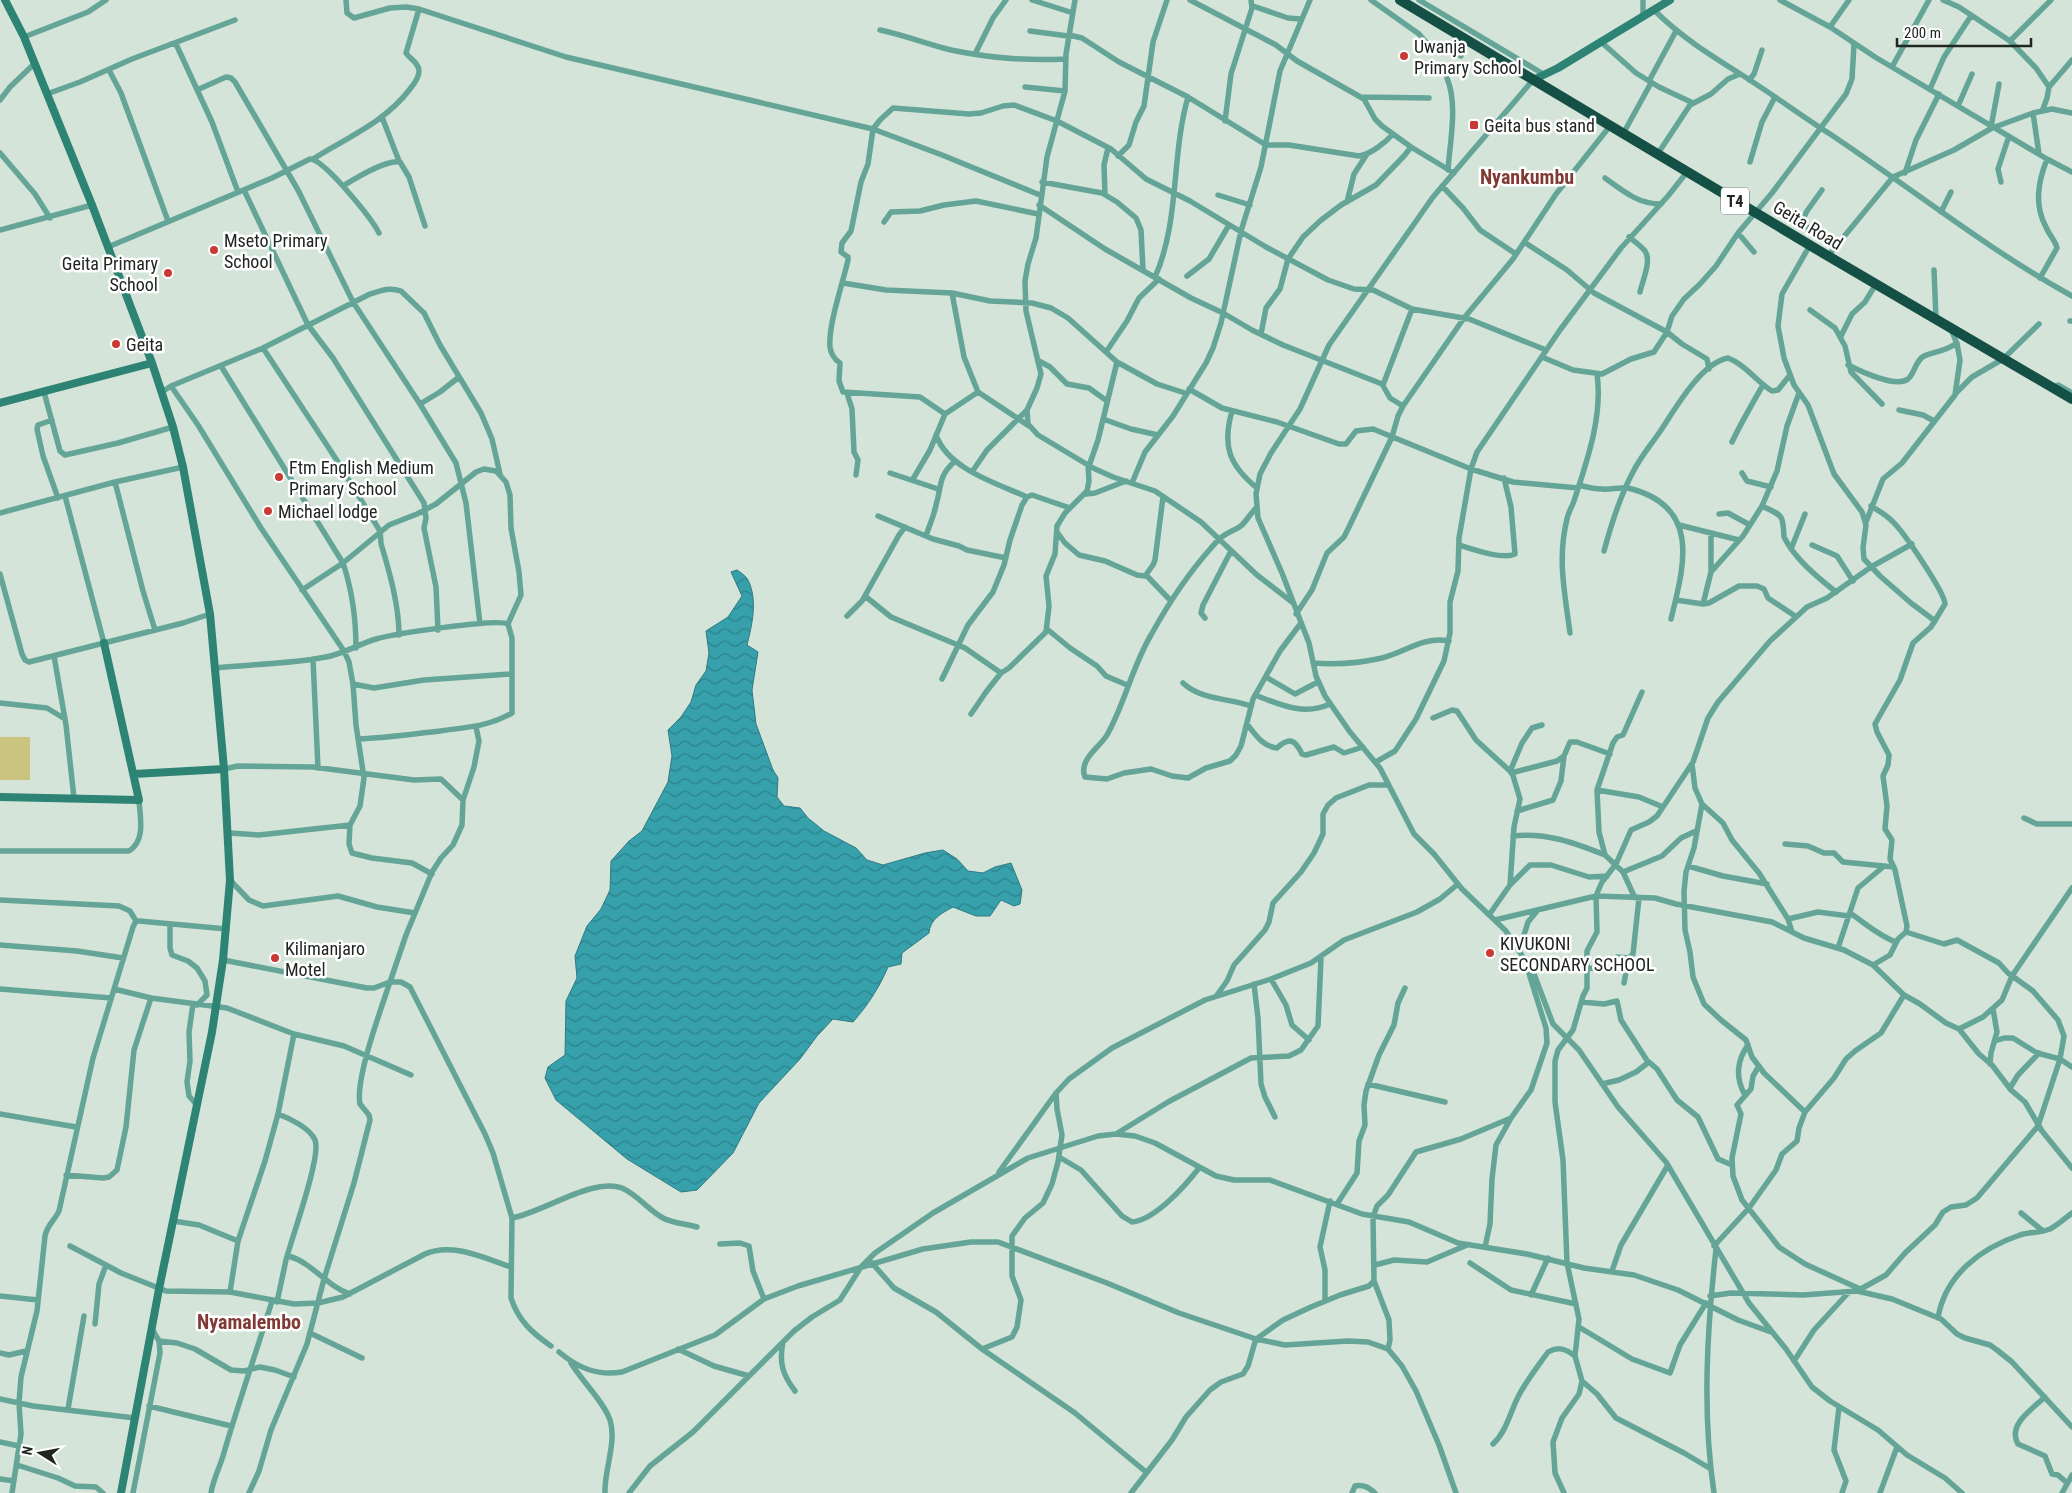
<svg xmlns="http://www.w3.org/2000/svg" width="2072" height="1493" viewBox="0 0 2072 1493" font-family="'Roboto Condensed',sans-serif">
<defs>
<pattern id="water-waves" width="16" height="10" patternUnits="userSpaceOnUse" patternTransform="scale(1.25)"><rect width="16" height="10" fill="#36a0ab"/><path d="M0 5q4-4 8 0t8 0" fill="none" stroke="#2d828b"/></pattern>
</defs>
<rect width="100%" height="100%" fill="#d5e4d9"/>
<path fill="#cbc481" d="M0 737H30V780H0Z"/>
<path fill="url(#water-waves)" stroke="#307b82" d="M737 570C740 572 746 576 748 580 758 600 752 625 747 645L758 652 752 690 756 724 773 770 778 778 777 797 784 806 800 808 808 818 824 831 856 848 867 860 883 865 925 853 943 850 957 859 968 871 983 873 995 867 1011 863 1022 890 1020 904 1014 906 1001 900 990 916H976L953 907C942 913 930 919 929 933L902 953 901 964 888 967C879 988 868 1005 853 1022L833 1019 817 1036 800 1059 759 1103 733 1153 697 1190 681 1192 627 1159 556 1100 545 1078 548 1067 565 1055 566 1001 577 978 575 956 587 926 601 909 610 890 611 861 629 841 642 831 668 782 672 756 668 730 681 717 691 702 696 685 706 671 709 653 706 631 728 617 742 596 731 572Z"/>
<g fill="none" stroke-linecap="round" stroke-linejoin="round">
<path stroke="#64a597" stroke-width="5.5" d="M346 0 347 13 354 18 390 8 406 7 419 9 566 57 873 129 942 155 1040 195
M1032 0 1073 13
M1075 0 1066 54 1065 91 1047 157 1036 238 1028 264 1025 281 1026 311 1041 374 1037 388 1027 410 1028 424 1038 435 1093 468 1113 477 1155 491 1201 522 1257 575 1292 602
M1190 0 1276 45 1297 61 1364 99 1375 119 1382 126 1411 147 1454 173
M1371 0 1419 34 1426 42 1436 48 1461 56
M1419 0 1545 75
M1643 0V15
M1780 0 1830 27 1875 57 2047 159 2072 172
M1943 0 1959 7 2010 41 2036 68 2049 87 2047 98 2043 109
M1253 6 1288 18 1300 19
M1654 10C1681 37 1710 55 1742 75 1772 94 1800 115 1830 134 1911 188 1987 249 2072 296
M1830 27 1849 0
M880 30C904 35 927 44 951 50 989 58 1027 61 1066 59
M1030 31 1068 36
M1069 35 1082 38 1119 62 1188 97 1266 145H1289L1359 156C1371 154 1385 143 1393 134
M24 37 88 12 106 0
M1600 41 1636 73 1659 87 1693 103
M2010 41 2051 0
M176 44 212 122 238 192
M975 54 993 18 1006 0
M1892 67 1929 0
M109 70 121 93 168 221
M1447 78C1458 105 1450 141 1448 170
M1533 80 1433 197 1329 345 1300 409 1271 453 1260 474 1256 494 1258 518 1282 573 1309 643 1316 676 1325 696 1350 732 1380 768 1414 834 1434 854 1462 889 1506 931 1534 974 1553 1024 1579 1050 1618 1107 1666 1162 1749 1303 1786 1349 1812 1387 1830 1401 1878 1430 1907 1455 1945 1478 1962 1493
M1749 80 1754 74 1762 50
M1649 81 1676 31
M1025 87 1065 91
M2049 87 2072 60
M1930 89 1944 57 1971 16
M197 90 226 77 231 78 235 82 298 190 353 302 420 404 456 463 466 503 480 624
M47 94 80 82 132 59 235 20
M1361 97 1429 98
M0 100 10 87 34 64
M1958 106 1972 74
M2033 113 2039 154
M382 117 399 161
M1225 121 1231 74 1252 8 1251 0
M1991 127 1999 84
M1623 134 1651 83
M0 153 35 194 50 218
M1657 155 1690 105 1711 94 1728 79 1740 74
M1118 156 1129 145 1136 122 1144 106 1153 42 1167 0
M313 159C348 137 385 122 410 89 414 84 419 78 419 71 419 63 410 59 406 53L419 9
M1750 162 1762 122 1775 97
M1905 173 1916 140 1939 94
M1605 178C1623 191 1638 204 1661 204
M1042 182 1102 193 1117 202 1136 218 1141 230 1143 270
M2001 182 1998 169 2009 136
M343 186C356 178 385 160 400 162L409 177 425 226
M1442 186 1463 208 1480 230 1516 254
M244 190 308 325 333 358 424 503 426 518 424 528 436 587 438 630
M1822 190 1807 211 1802 221 1804 225 1836 247
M1105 194 1104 165 1108 148
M1218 195 1250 205
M1347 202 1354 174 1367 154
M1039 205 1105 249 1191 298 1223 313 1252 330 1283 345 1382 384 1390 398 1403 406
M1941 212 1951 192
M884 222 891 212 920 211 944 205 976 201 1038 214
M0 230 92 205
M1738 233 1754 252
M1629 237C1634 241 1641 246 1645 251 1652 261 1642 282 1640 292
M1524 242 1567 270 1594 293 1667 332 1682 344 1707 359 1709 369
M1810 245 1782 294 1778 326 1784 358 1794 385 1808 405 1834 474 1862 512 1866 525 1863 548 1864 559 1880 576 1911 603 1935 621
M108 247 272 178 310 159C324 159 372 219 379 233
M1828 256 1893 177 1954 150 1992 128 2033 113 2052 109 2072 113
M1934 270 1936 318
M1187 276 1209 259 1229 225
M1155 277C1180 221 1171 156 1188 97
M2040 278 2057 248C2055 240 2049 235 2046 227 2034 205 2038 182 2047 159
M843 283 886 290 952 293 990 301 1032 303 1051 308 1068 318 1117 362 1157 384 1185 393
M952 293 964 357 978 392 1029 426
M1810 310 1835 328 1845 346 1851 372 1882 404
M2070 321H2072
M1261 334 1266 308 1280 289 1288 259 1303 237 1320 221 1341 205 1376 185 1404 156 1411 147
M1841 336 1852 314 1865 302 1876 284
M263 348 336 459 380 531C381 536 380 542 382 547 390 574 399 606 399 635
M1106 352 1127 321 1139 298 1159 279
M1542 357 1573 370 1602 374 1631 359 1654 352 1667 332 1672 316 1684 299 1700 284 1716 266 1738 233 1772 193 1846 94 1852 79 1854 44
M1039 361 1050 367 1067 384 1089 388 1107 401
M1848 365C1860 371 1896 388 1908 379 1915 373 1915 361 1924 356 1936 351 1944 352 1957 343
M221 366 343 563C352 590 356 619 356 648
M1383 385 1412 309
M171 386 198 425 261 528 344 651 349 662 353 684 356 725 364 778 360 806 350 825 259 835 229 833
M2054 388 2058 385 2072 393
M1189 389 1222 408 1277 422 1339 444H1346L1356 431 1373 429 1471 469 1513 482 1578 488
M44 392 60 451 65 455 118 443 173 427
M162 392 171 386 263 348 370 294C382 290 390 287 401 291L424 313 440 345 481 413 492 439 500 474
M847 393 852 409 854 452 858 460 856 475
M1956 393 1972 377 2003 359 2039 324
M420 404 440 392 459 377
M1899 410 1923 415 1934 421
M1232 411C1222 446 1229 465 1257 488
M945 414 920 397 843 392 839 381 840 363C834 359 831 355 830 347 828 325 843 283 848 260V257L841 252 842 243 851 231 861 182 868 164 873 129 880 120 893 108 969 114 981 113 1003 106 1014 105 1057 121 1111 149 1146 179 1190 201 1266 247 1328 280 1354 289 1373 290 1412 309 1469 319 1546 350
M1103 419 1131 429 1158 435
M52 420 38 425 37 429 43 456 58 498
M936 435C948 469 996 483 1027 497
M1732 442C1741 423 1752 404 1763 385
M1089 466 1098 440 1117 362
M972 472 987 450 1027 410
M890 473 938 489
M1742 473 1747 481 1771 487
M913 479 930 450 945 414 978 392
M115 482 143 591 155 630
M1132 483 1145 452 1173 416 1206 363 1213 348 1221 323 1241 231 1261 167 1280 71 1310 0
M1579 485C1586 487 1594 489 1602 489 1612 490 1622 486 1632 489 1701 508 1684 566 1671 619
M1086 494 1095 493 1126 481
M65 496 104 643
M1762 506C1783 516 1783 514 1784 537 1795 559 1816 576 1836 592
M1871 506C1879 511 1887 515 1893 522 1903 531 1945 593 1945 604L1931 627 1913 643 1900 680 1875 724 1877 732 1889 755 1888 765 1883 776 1887 806 1885 829 1892 840 1890 859 1895 870 1907 926 1906 932 1898 939 1890 955 1873 965
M1256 508C1251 513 1247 520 1242 525 1238 529 1233 530 1228 533 1222 536 1216 542 1211 548 1188 574 1168 604 1151 635 1132 667 1125 703 1107 735 1100 747 1078 760 1085 777L1107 779 1124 773 1151 769 1172 776 1188 778 1206 768 1230 761 1236 755 1241 746 1253 699 1280 651 1301 623
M0 513 115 482 183 467
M1719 514 1728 513 1750 525
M878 516 933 539 959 546 967 550 1006 558
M1866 522 1883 479 1902 463 1955 395 1960 360 1957 344 1951 329
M1679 525 1739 540
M1057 532 1065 543 1079 555 1105 561 1137 575 1145 576 1153 565 1155 560 1163 497
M926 536C929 526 934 516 936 505 942 485 938 477 954 462
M1459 545C1472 549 1502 560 1515 554L1511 507 1504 478
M1812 545 1837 556 1853 581
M1791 549 1805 514
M1604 551C1611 525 1620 496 1633 472 1640 458 1650 446 1659 433 1674 411 1700 363 1728 358 1745 364 1757 382 1772 391L1778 390 1790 375
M1711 572 1743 536 1762 506 1777 471 1787 426 1799 393
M0 574 22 654 25 660 29 662 183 623 210 614
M1146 575 1171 601
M302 590 343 563 389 525 417 514 436 504 476 472 484 469 496 471 506 482 510 495 511 528 519 572 521 595 508 624 512 638V713C487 727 468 727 440 731 413 734 386 738 358 739
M865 596 891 617 965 648 1001 673
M1676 600 1703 604 1709 603 1739 586H1757L1764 589 1768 598 1795 616
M1703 604 1711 572V533
M1296 614 1312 590 1327 553 1344 537 1349 527 1392 437 1398 416 1403 406 1464 318 1513 259 1556 194 1610 126
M847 616 862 601 899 535 905 527
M1205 618 1201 613 1203 605 1231 551
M1047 629 1070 648 1097 666 1106 676 1127 685
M1570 633C1565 594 1557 559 1567 519 1568 513 1572 507 1574 501 1587 461 1603 416 1597 374
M54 656 66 725 74 798
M313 659 318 768
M1313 663C1336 665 1360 663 1382 658 1406 652 1423 636 1449 641
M215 668C252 664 290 664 326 657 343 654 359 644 376 639 393 634 497 618 508 624
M1266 677 1295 694 1318 682
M942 679 968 625 993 592 1004 565 1010 540 1022 505 1027 497 1032 495 1070 508
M1183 683C1201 700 1228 698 1251 706
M353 684 374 688 424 680 511 674
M1255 695C1281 705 1304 716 1330 704
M0 703 47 708 65 719
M971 714 986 692 1001 673 1009 668 1046 632 1049 606 1046 576 1055 554 1057 526 1065 513 1087 491 1089 481 1088 465
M1433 718 1452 710 1457 711 1476 740 1511 772
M1247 724C1255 734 1263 747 1277 748 1289 737 1295 739 1302 754L1306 755 1334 747 1344 753 1363 747
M1376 762 1395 751 1399 745 1416 719 1444 661 1450 633V602L1458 571 1459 538 1471 469 1477 452 1560 330 1621 248 1668 196 1687 172
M1692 764 1695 788 1702 804 1723 823 1732 840 1759 873 1788 919 1792 932
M224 769 238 766 313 767 414 780 441 779 463 800
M1511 773 1557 761 1564 756 1570 742H1577L1610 754
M1597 790 1639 797 1663 807
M1702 804 1694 848 1686 872 1684 891 1685 930 1690 952 1693 977 1704 1004 1721 1020 1746 1040 1752 1057 1764 1073 1805 1112
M1517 811 1553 800 1561 781 1564 756
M2024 818 2037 824H2072
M350 825 349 844 352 853 372 858 412 863 432 874
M1513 836C1546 832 1575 843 1605 855
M1785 844 1808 846 1824 853H1834L1843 862 1894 867
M0 851H129C146 841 140 816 139 800
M1688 866 1723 876 1767 884
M1623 872 1662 856 1681 838 1696 831
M230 880 249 900 263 906 338 896 377 907 415 913
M1510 885 1514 827 1520 799 1511 769 1522 743 1532 728 1542 725
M1635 898 1623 872 1605 855 1599 832 1597 790 1613 743 1617 737 1623 735 1642 692
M0 900 119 906 130 911 136 921
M1850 913C1865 923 1879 936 1896 942
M1489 915 1510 885 1530 865H1551L1589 877 1607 876
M1788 919 1818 912 1849 916
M1495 920 1596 896 1655 898 1676 904 1772 922 1804 938 1844 950 1873 965 1904 995 1920 1004 1946 1023 1959 1029 1979 1054 1992 1065 2011 1090 2025 1102 2042 1131 2072 1168
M170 924V948L172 955 188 961 197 968 205 981 207 995 197 1005
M0 945 77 951 123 958
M1838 948 1858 888 1883 867
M1519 951 1528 922 1537 911
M1617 957 1629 958 1633 954 1639 898
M223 960 367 988H374L390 982 406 935 432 872 441 858 453 845 462 825 463 800 474 767 479 741 476 727
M1586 968 1624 970 1626 972 1624 983
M1271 979 1286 1005 1292 1025 1309 1040
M1254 984 1258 1018 1261 1084 1265 1097 1275 1117
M0 989 111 998
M114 989 151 998 227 1008 294 1034 344 1046 411 1075
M1217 995 1227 981 1234 965 1265 930 1269 922 1273 903 1301 872 1314 853 1323 834V814L1328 805 1336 798 1369 785H1388
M1581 1002 1604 1004 1617 1001 1621 1020 1648 1062
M193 1004 189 1032 190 1061 187 1082 189 1096 196 1104
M1959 1029 1983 1017 2002 1000 2012 976 2072 888
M1995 1041 2004 1038H2013L2037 1053 2060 1059 2072 1067
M1990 1064 1991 1053 1997 1032 1993 1009
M1759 1066 1753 1076 1751 1089 1737 1105 1741 1114 1732 1158 1733 1176 1742 1200 1779 1247 1805 1264 1860 1289
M1368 1084 1445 1102
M1602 1084 1619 1080 1636 1072 1649 1062 1657 1069 1677 1100 1698 1117 1718 1159 1732 1165
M2010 1088 2018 1075 2039 1053
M1745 1095C1735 1078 1737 1060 1748 1045
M0 1114 76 1127
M1116 1134 1168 1102 1251 1058 1289 1056 1301 1050 1318 1026 1321 958
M1059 1157 1081 1170 1122 1216 1132 1222C1155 1220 1185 1186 1199 1168
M999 1172 1056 1093 1069 1079 1112 1048 1205 1000 1271 979 1311 963 1344 940 1417 912 1440 899 1458 884
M66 1175 103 1178 109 1177 117 1170 126 1127 134 1050 151 998
M1337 1204 1357 1173 1359 1141 1365 1125 1364 1105 1366 1091 1379 1055 1394 1025 1398 1003 1405 988
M2021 1213 2043 1231
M512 1218C544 1212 593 1177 622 1188 638 1195 648 1210 663 1218 672 1223 687 1224 697 1227
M173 1221 199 1225 238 1241
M720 1244 740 1243 749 1246 753 1271 764 1299
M70 1246 121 1273 166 1291 230 1292 294 1304 318 1303 343 1297 425 1254C452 1242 484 1258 511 1267
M1714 1246 1749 1208 1776 1170 1782 1154 1797 1141 1799 1128 1805 1112 1834 1078 1846 1059 1855 1051 1881 1033 1904 995
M1485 1247 1490 1224 1492 1179 1496 1145 1511 1118 1531 1090 1547 1043 1546 1028 1527 967
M288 1256C312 1262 326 1286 350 1294
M872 1263 894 1288 936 1312 982 1349 1075 1413 1146 1472
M1470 1263 1511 1290 1576 1304
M1375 1265 1394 1260 1427 1262 1467 1245
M1612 1271 1621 1245 1668 1165
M1857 1291 1886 1275 1905 1253 1935 1225 1943 1212 1951 1207 1966 1205 1977 1198 2038 1126 2060 1059 2064 1036 2058 1020 2033 991 2008 973 1999 963 1957 940 1944 944 1906 932
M230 1292 238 1241 265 1161 278 1114 294 1034
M1531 1295 1548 1258
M0 1296 38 1300
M1710 1296 1731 1293 1803 1295 1857 1291 1892 1299 1941 1319 1957 1334 1965 1338 1990 1345 1997 1350 2012 1362 2072 1427
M1325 1300V1270L1320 1247 1330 1201
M277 1302C280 1288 283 1274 286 1260 291 1240 322 1155 315 1140 310 1128 289 1118 278 1114
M1938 1318C1945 1275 1981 1248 2020 1235 2030 1232 2040 1233 2050 1229 2058 1225 2065 1218 2072 1213
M95 1324 99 1284 106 1265
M1579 1327 1632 1359 1670 1373 1680 1345 1706 1303
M310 1333 362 1358
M159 1341 177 1343 195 1349 231 1370 244 1371 260 1367 275 1370 294 1377
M783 1342C779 1362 782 1374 795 1391
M678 1349 714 1366 749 1376
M982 1349 1012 1337 1017 1327 1021 1300 1012 1276V1236L1025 1218 1043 1203 1052 1184 1058 1162 1062 1135 1057 1109 1056 1093
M1388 1349 1390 1340 1389 1320 1374 1281 1373 1217 1377 1206 1388 1195 1416 1152 1461 1139 1511 1118
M559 1352C578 1368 597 1376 622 1372L715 1335 764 1299 798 1286 923 1249 971 1242H998L1107 1283 1179 1313 1256 1339 1285 1345 1348 1341 1368 1342 1388 1349 1402 1366 1416 1391 1439 1445 1456 1493
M0 1353 9 1355 26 1351
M1794 1361 1814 1330 1849 1292
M571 1363C582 1381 604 1402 610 1420 617 1443 604 1470 605 1493
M2045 1397C2032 1409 2007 1425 2018 1444L2045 1456 2052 1474 2058 1475 2067 1483
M0 1399 33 1406 135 1418
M149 1406 231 1426
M1839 1407 1834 1450 1846 1481 1842 1493
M68 1409 84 1316
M0 1442 19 1446
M1493 1444C1507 1431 1510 1412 1519 1395 1527 1380 1538 1366 1548 1352 1558 1346 1566 1349 1575 1356
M17 1465 58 1478 75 1486 96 1487 103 1493
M1711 1469 1684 1453 1616 1418 1597 1394 1582 1381 1575 1356 1579 1319 1567 1263 1563 1160 1555 1102V1061L1558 1050 1573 1030 1583 996 1587 988V951L1597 932 1596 896 1598 891 1602 882 1616 864 1631 830 1649 822 1657 816 1693 762 1708 718 1718 702 1770 641 1807 607 1827 598 1871 567 1912 544
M0 1479 14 1481
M12 1493 21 1434 19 1403 21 1377 37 1311 45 1236C47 1225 55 1220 59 1211L93 1058 133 927 136 921H139L227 929
M133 1493 160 1353 159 1341 152 1329
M211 1493C213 1480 219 1469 223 1456 238 1404 256 1353 272 1301
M249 1493 259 1471 271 1430 307 1344 324 1279 354 1183 370 1120 369 1115 360 1104C355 1079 381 1009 390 982H401L410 987 485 1134 493 1153 512 1218 511 1298C518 1320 532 1333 551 1346
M629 1493 650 1466 693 1432 794 1331 812 1317 840 1300 861 1267 875 1253 933 1213 1028 1158 1098 1136 1116 1134 1135 1136 1155 1143 1216 1176 1234 1180H1270L1362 1214 1409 1222 1458 1243 1527 1254 1584 1268 1634 1275 1678 1290 1738 1320 1771 1332
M1131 1493 1172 1440 1186 1417 1210 1390 1221 1382 1243 1374 1248 1366 1255 1342 1259 1337 1283 1320 1311 1307 1340 1295 1369 1286 1374 1281
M1352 1493 1355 1486C1364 1484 1369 1488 1375 1493
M1564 1493 1555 1473 1553 1442 1562 1418 1579 1394 1582 1381
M1714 1493C1702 1412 1707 1330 1716 1249
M1880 1493 1897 1447
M2062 1493 2072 1475"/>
<path stroke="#2d8374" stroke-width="8" d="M5 0 24 37 92 205 152 363 173 427 183 467 210 614 224 769 230 880 223 960 212 1032 159 1289 121 1493
M1533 80 1558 68 1670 0
M0 403 152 363
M134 774 224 769
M0 797 139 800 104 643"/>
<path stroke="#145046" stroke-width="10" d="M1400 0 1828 256 2072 399"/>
</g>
<g fill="#c83a33" stroke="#fff" stroke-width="2">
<circle cx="1404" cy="56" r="5"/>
<rect x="1469" y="120" width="10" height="10" rx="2.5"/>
<circle cx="214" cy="250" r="5"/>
<circle cx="168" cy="273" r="5"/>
<circle cx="116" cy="344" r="5"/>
<circle cx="279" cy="477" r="5"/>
<circle cx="268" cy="511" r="5"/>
<circle cx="1490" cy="953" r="5"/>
<circle cx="275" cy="958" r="5"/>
</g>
<g text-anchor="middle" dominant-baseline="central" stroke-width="5" stroke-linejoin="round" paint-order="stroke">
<rect fill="#fff" stroke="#646764" stroke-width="1" x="1721" y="187.5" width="28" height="27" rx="4"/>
<g font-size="16" font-weight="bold" fill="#212622">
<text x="1735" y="201">T4</text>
</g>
<g font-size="18" fill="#212622" stroke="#fff" text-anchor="start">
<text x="1414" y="46">Uwanja<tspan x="1414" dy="21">Primary School</tspan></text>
<text x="1484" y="125">Geita bus stand</text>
<text x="224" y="240">Mseto Primary<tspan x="224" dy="21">School</tspan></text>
<text x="158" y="263" text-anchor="end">Geita Primary<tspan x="158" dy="21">School</tspan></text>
<text x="126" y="344">Geita</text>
<text x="289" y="467">Ftm English Medium<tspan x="289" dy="21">Primary School</tspan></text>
<text x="278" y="511">Michael lodge</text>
<text x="1500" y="943">KIVUKONI<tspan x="1500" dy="21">SECONDARY SCHOOL</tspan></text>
<text x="285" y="948">Kilimanjaro<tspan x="285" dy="21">Motel</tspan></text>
</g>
<g font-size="18" fill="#212622" stroke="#fff">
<text transform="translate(1808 225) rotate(31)">Geita Road</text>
</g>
<g font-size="20" font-weight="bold" fill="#813a33" stroke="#fff">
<text x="1527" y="177">Nyankumbu</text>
<text x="249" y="1322">Nyamalembo</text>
</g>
</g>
<g transform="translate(40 1453) rotate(281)" stroke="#ffffff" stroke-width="4" paint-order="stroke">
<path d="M0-4L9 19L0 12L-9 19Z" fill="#212622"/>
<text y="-8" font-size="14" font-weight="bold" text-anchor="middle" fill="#212622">N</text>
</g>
<path d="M1897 38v8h134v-8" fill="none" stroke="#212622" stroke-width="2.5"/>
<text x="1904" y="38" font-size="15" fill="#212622" stroke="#ffffff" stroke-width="4" paint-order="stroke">200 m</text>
</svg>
